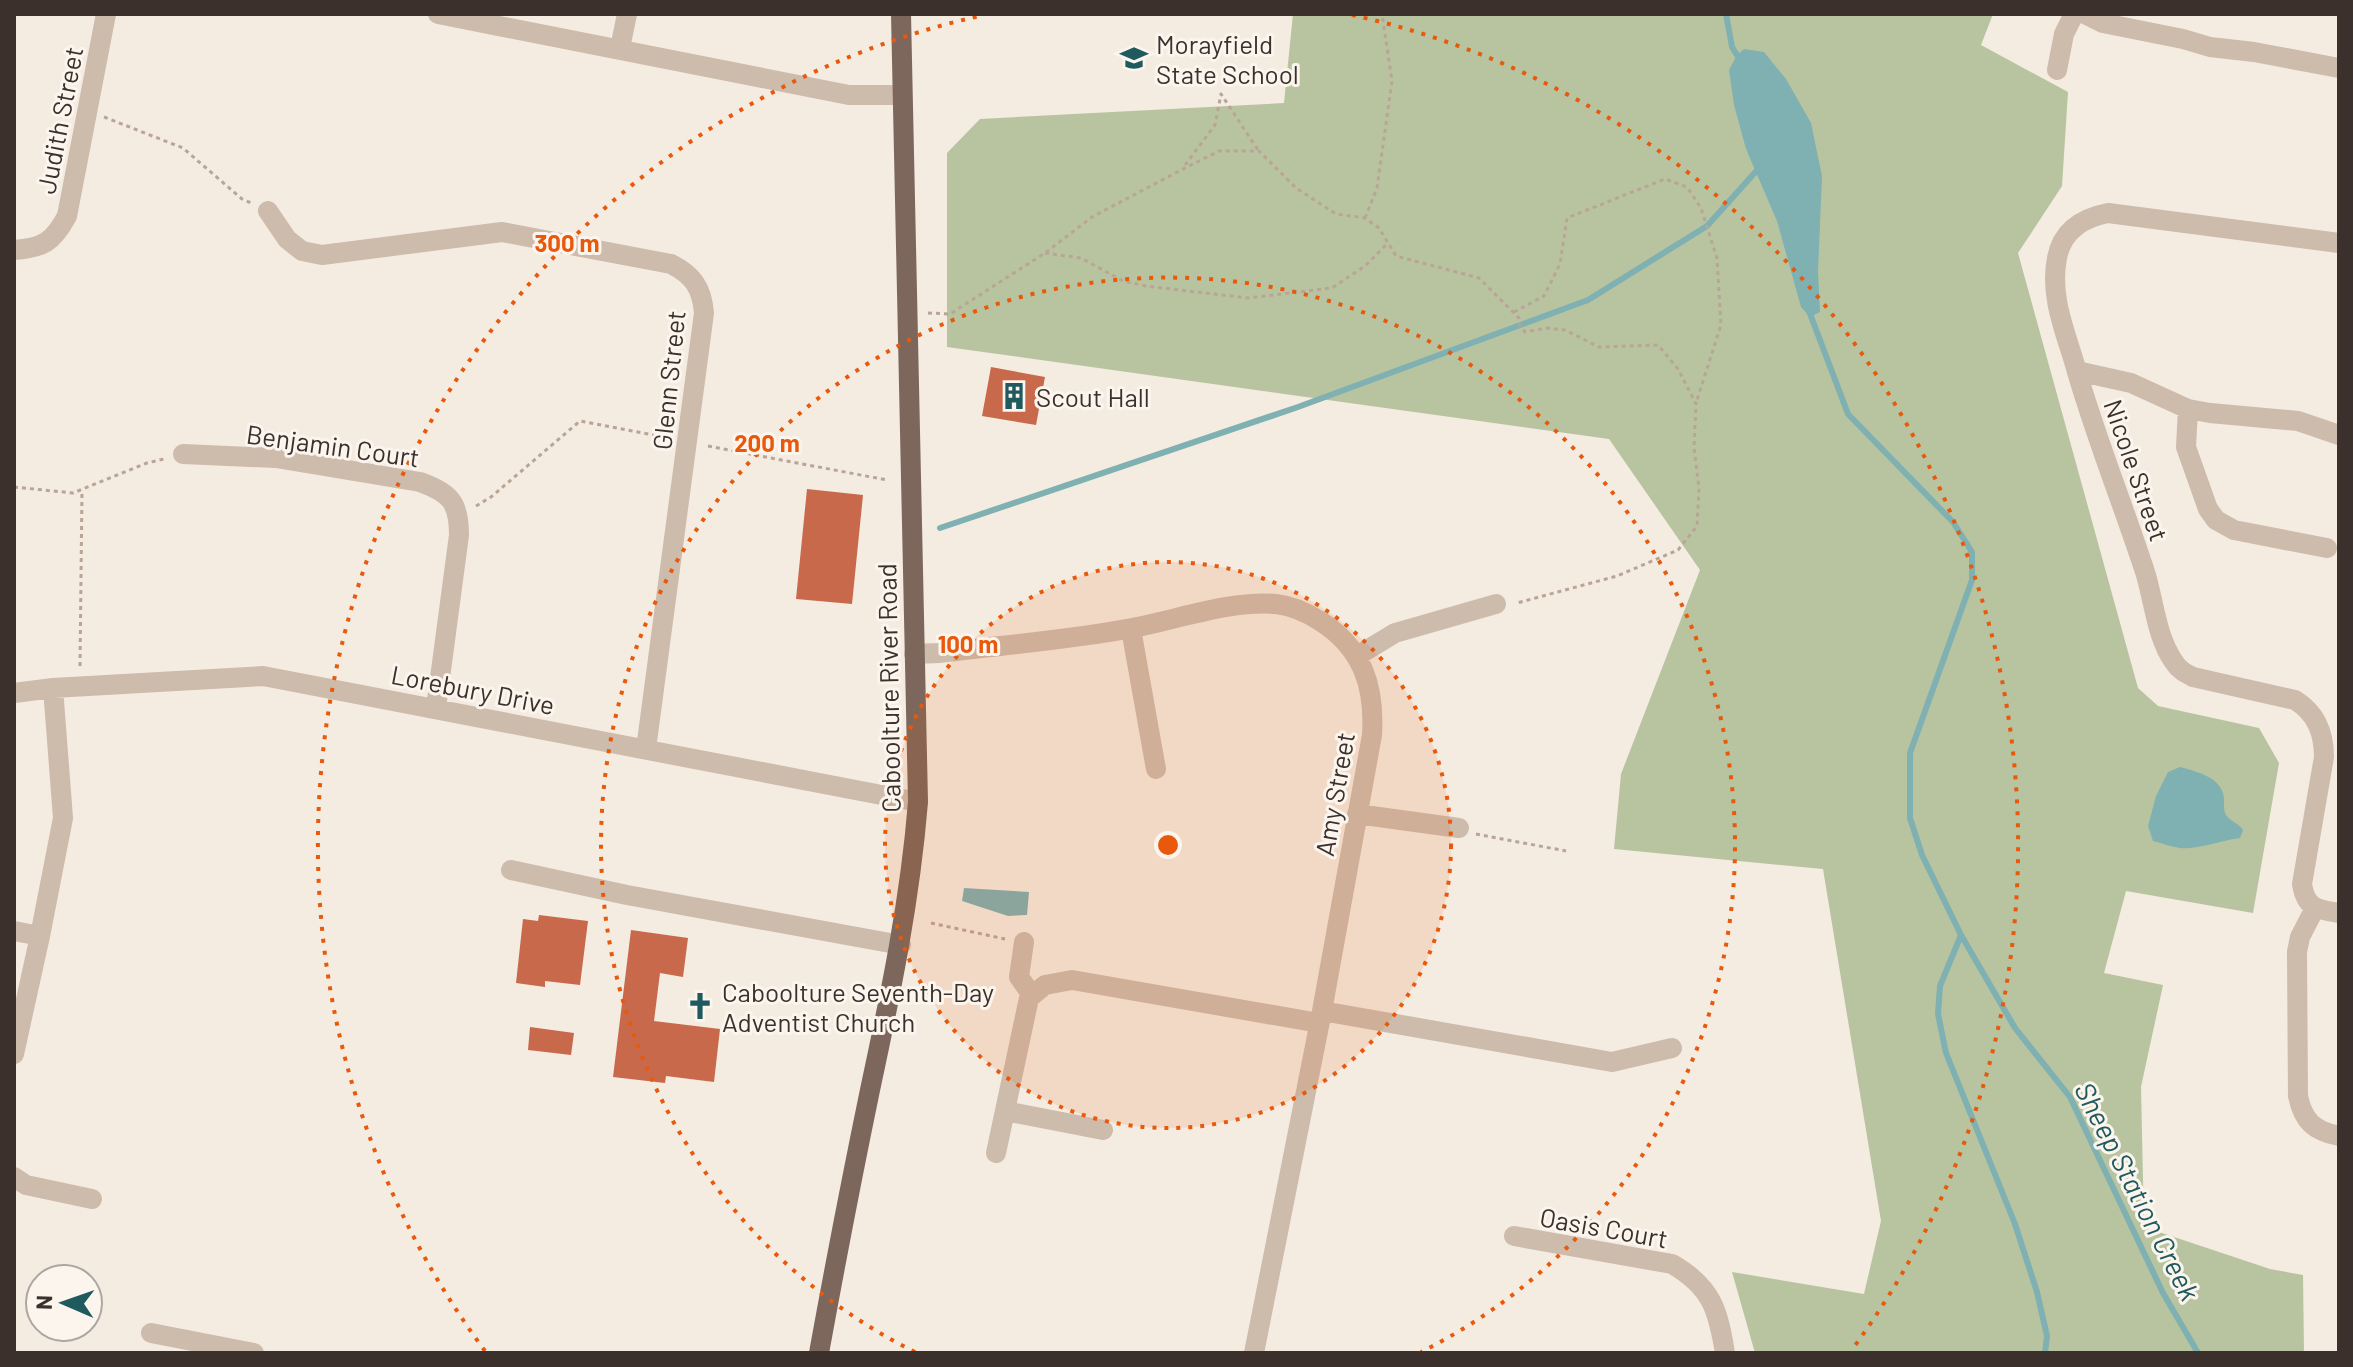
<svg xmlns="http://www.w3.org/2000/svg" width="2353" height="1367" viewBox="0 0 2353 1367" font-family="Barlow,sans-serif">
<rect width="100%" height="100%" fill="#f4ebe1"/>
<path fill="#b8c4a0" d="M1293 14H1993L1981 45 2068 92 2062 186 2018 253 2138 688 2158 706 2259 728 2279 763 2253 913 2126 891 2104 973 2163 985 2141 1087 2144 1227 2270 1269 2303 1275 2304 1353H1755L1732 1272 1864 1294 1881 1221 1823 869 1614 849 1621 774 1700 570 1609 439 947 347V153L980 119 1284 103Z"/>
<path fill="#7fb0b2" d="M1744 49 1764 52 1786 79 1811 123 1822 176 1818 272 1820 312 1810 317 1801 307 1777 221 1746 149 1734 105 1729 70 1737 55Z
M2180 767C2194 771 2218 776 2223 793 2225 799 2223 807 2225 813 2228 821 2238 822 2243 830L2240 838C2224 840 2195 850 2180 848 2171 847 2162 843 2153 841L2148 826 2156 796 2168 772Z
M964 888 1029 892 1027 915 1008 916 962 901Z"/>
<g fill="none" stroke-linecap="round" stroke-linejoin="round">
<path stroke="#7fb0b2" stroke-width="6" d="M1726 14 1732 47 1740 60
M1809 311 1848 414 1953 522 1972 552V580L1910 753V818L1922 855 1961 935 2015 1028 2070 1097 2163 1293 2198 1353
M940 528 1298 407 1588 300 1707 226 1759 168
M1961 935 1940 986 1938 1014 1946 1053 2015 1224 2037 1292 2047 1336 2045 1353"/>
</g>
<path fill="#c8694b" d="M991 367 1045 377 1036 425 982 416Z
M807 489 863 495 852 604 796 599Z
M539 915 588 921 580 985 545 981V987L516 983 523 919 538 921Z
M631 930 688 938 683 977 660 973 654 1021 720 1029 714 1082 666 1076 665 1083 613 1077Z
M530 1027 574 1033 571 1055 528 1050Z"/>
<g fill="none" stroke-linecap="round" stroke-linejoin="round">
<path stroke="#b9a596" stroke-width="3" stroke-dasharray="4 4" stroke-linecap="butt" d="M104 117 183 148 242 199 251 203
M1185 165 1215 125 1221 94 1258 150
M1365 218 1377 188 1392 81 1382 14
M1045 253 1081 258 1123 281 1146 286 1248 298 1332 288 1365 266 1388 243
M1514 312 1544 296 1560 264 1567 218 1665 179 1687 187 1701 208 1717 258 1721 325 1696 403
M928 313 950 314 1045 253 1092 217 1183 169 1219 151H1259L1296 188 1336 214 1365 218 1379 228 1396 256 1479 278 1519 318 1520 326 1525 332 1547 328 1565 330 1599 347 1658 345 1678 369 1696 404 1694 448 1699 489 1697 526 1678 550 1617 576 1517 603
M708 446 887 480
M14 487 73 493 147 463 164 459
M476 506 491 497 580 421 669 438
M80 666 82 490
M1476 834 1566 851
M931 923 1005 939"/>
<path stroke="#cdbbac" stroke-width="20" d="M438 14 849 95H902
M2085 14 2103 23 2183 39 2210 47 2254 52 2339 68
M620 48 627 14
M2057 70 2064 34 2074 14
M268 211 287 239 302 251 322 255 502 232 671 264C693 275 702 288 704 313L646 749
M2339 243 2108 213C2082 218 2062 231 2057 258 2049 298 2067 335 2077 372 2097 441 2124 507 2146 575 2154 603 2157 638 2174 662 2179 670 2185 673 2193 677L2295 700C2316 713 2324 732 2324 757L2302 884C2306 909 2317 909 2339 913
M14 250C43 248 53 242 67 216L106 14
M2077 371 2131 383 2188 409 2210 413 2298 421 2339 435
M2188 409 2186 447 2208 509 2216 520 2234 530 2327 548
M183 454 276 458 420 482C451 493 459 503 459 535L436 708
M1131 629 1156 769
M914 654 939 653C1003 645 1069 640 1132 628 1177 620 1230 600 1276 604 1293 606 1306 612 1320 621 1363 648 1375 687 1372 735L1322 1011 1254 1353
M1357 656 1395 633 1496 604
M14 693 53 688 263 676 918 802
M1357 814 1459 828
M511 870 627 895 901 945
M2315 908 2300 937 2297 952 2298 1096C2303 1121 2314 1131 2339 1136
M14 931 40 936
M1024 942 1019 977 1032 995
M1322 1011 1612 1062 1672 1048
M14 1054 40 936 63 818 53 688
M1005 1111 1103 1130
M996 1153 1029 998 1045 985 1072 980 1319 1023
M14 1177 26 1185 92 1199
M1514 1236 1672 1264C1712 1287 1718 1310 1725 1353
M151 1333 254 1353"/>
<path stroke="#7d675c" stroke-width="20" d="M819 1353C835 1265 852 1177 870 1090 891 992 910 901 918 802L901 14"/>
</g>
<circle cx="1168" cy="845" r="283" fill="#e8590c" fill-opacity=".12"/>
<g fill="none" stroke="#e8590c" stroke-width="4" stroke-dasharray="4 8">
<circle cx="1168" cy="845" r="283"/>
<path d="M915 1352A567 567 0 1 1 1421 1352"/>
<path d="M485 1351A850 850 0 0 1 984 15M1352 15A850 850 0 0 1 1851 1351"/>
</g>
<defs>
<g id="school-bare" transform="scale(2.16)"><path d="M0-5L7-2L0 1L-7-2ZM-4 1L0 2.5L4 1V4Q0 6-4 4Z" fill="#1f5a5e" stroke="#fbf5ee" stroke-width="2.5" paint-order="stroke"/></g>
<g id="building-bare" transform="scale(2.16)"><path d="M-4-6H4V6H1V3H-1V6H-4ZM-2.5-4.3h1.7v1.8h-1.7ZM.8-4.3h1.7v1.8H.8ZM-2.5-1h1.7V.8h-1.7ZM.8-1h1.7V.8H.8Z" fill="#1f5a5e" stroke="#fbf5ee" stroke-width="2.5" paint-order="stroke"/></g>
<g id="church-bare" transform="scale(2.16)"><path d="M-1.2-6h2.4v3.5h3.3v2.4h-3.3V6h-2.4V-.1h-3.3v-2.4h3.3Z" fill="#1f5a5e" stroke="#fbf5ee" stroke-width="2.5" paint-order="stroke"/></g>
</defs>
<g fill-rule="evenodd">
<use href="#school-bare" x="1134" y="58"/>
<use href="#building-bare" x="1014" y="396"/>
<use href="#church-bare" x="700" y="1006"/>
</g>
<g text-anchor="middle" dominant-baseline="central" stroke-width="6" stroke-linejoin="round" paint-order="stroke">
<g font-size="26" fill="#3b302b" stroke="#fbf5ee" text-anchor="start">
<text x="1156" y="43">Morayfield<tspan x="1156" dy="30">State School</tspan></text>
<text x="1036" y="396">Scout Hall</text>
<text x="722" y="991">Caboolture Seventh-Day<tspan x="722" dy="30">Adventist Church</tspan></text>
</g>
<g font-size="26" fill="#3b302b" stroke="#fbf5ee">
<text transform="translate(59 120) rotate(-79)">Judith Street</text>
<text transform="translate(668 380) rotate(-84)">Glenn Street</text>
<text transform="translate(333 445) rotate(8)">Benjamin Court</text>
<text transform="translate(2137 470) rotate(71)">Nicole Street</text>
<text transform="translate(888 688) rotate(-91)">Caboolture River Road</text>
<text transform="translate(473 689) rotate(11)">Lorebury Drive</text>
<text transform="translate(1334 794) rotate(-80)">Amy Street</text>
<text transform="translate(1604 1227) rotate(10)">Oasis Court</text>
</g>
<g font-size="28" font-style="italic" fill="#1f5a5e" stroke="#fbf5ee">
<text transform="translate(2138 1191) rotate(63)">Sheep Station Creek</text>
</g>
</g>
<circle cx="1168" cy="845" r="12" fill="#e8590c" stroke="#fbf5ee" stroke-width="4"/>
<g font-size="24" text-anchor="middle" font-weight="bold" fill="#e8590c" stroke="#fbf5ee" stroke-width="6" stroke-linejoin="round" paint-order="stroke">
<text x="567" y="252">300 m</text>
<text x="767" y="452">200 m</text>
<text x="968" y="653">100 m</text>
</g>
<rect width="2353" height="1367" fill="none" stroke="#3b302b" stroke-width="32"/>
<g transform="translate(64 1303) rotate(272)"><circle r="38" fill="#fbf5ee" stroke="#aea6a0" stroke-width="2"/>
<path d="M0-6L14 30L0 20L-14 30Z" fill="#1f5a5e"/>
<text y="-12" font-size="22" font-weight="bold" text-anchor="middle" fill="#3b302b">N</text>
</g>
</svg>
